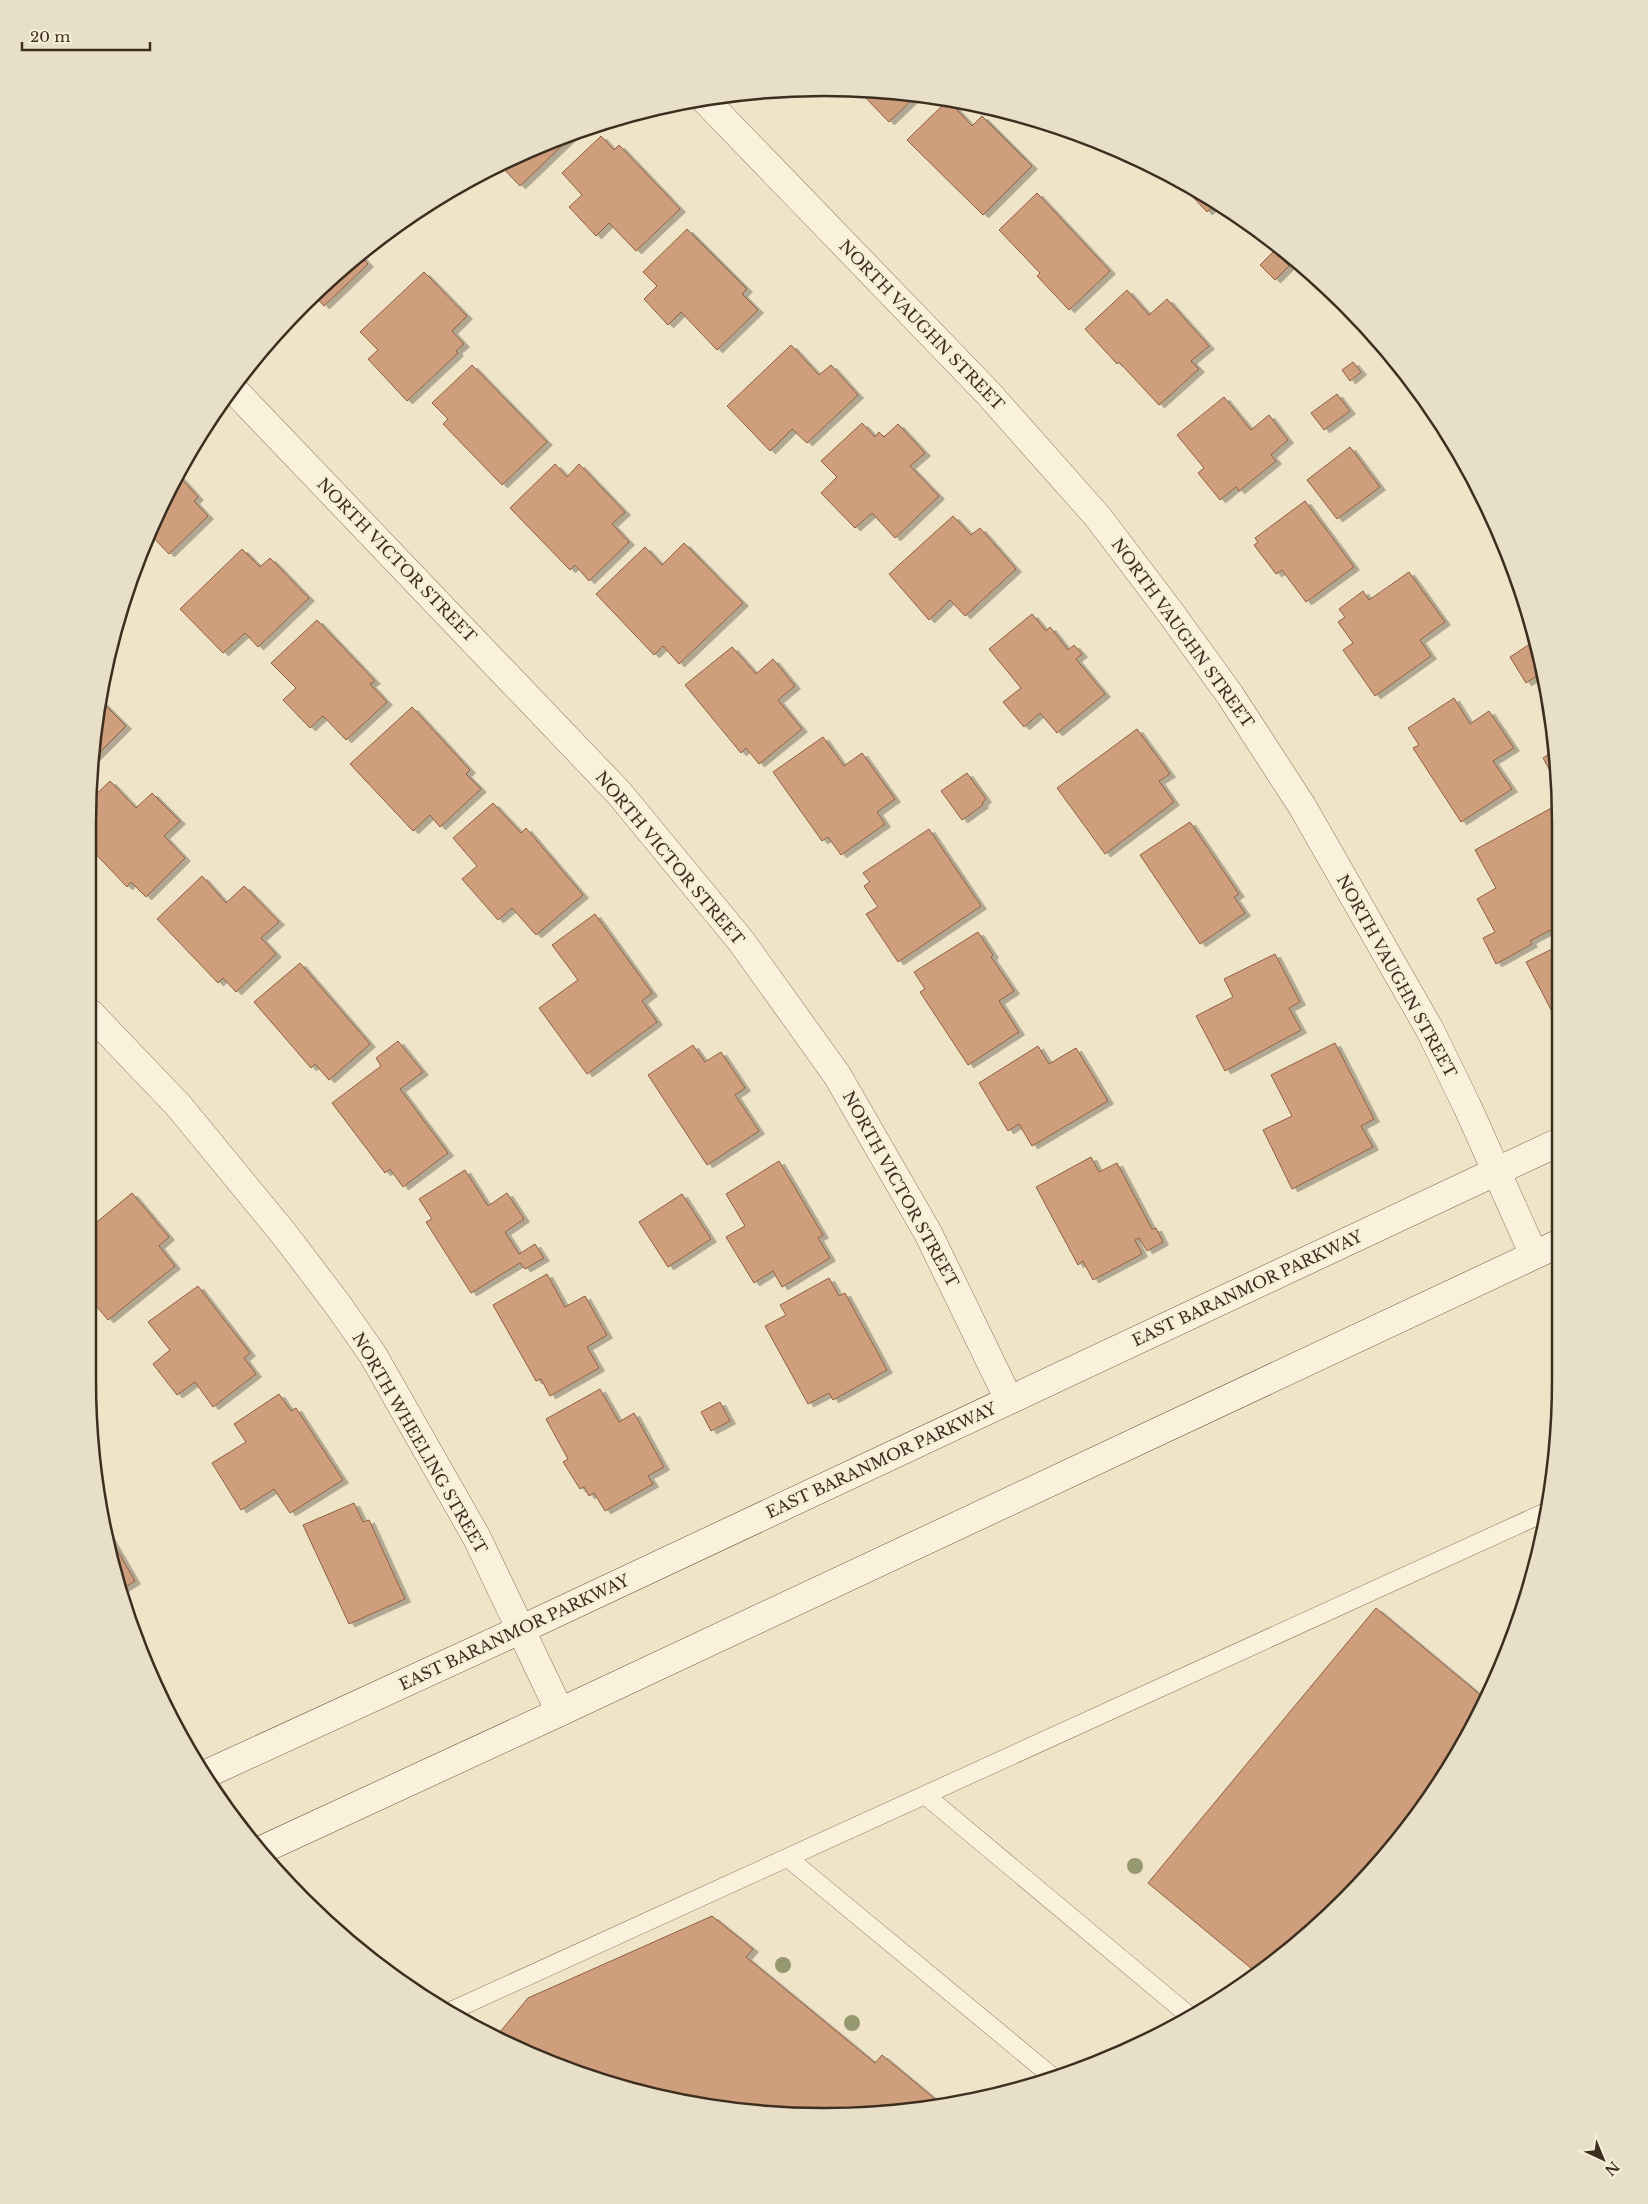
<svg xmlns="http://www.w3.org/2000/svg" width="1648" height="2204" viewBox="0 0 1648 2204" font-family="'Libre Baskerville',serif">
<defs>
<filter id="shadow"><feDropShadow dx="5.5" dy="3" stdDeviation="0" flood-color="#0004"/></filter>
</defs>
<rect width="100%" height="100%" fill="#f0e4c8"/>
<path fill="#cf9f7d" stroke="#8d5f41" filter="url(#shadow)" d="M860 92 918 94 889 122Z
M948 100 972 126 982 116 1032 166 983 215 907 140Z
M572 136 520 186 498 163H499Z
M601 136 614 150 619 145 680 209 636 251 609 223 596 236 569 207 582 195 562 173Z
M1196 189 1216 203 1207 212 1190 194Z
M1037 193 1110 271 1069 310 1037 276 1040 273 999 230Z
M687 229 747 289 742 294 758 310 717 350 681 312 668 325 644 299 657 286 643 272Z
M1274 251 1289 266 1275 280 1260 265Z
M359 254 368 264 324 306 313 294Z
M424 272 467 316 452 331 464 344 456 351 458 353 407 401 368 359 378 350 360 332Z
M1127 290 1149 315 1167 299 1209 346 1191 361 1199 369 1159 405 1119 362 1117 364 1085 329Z
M791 345 819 375 831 365 858 395 807 443 792 429 770 451 727 406Z
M1353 362 1361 372 1350 381 1342 370Z
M472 365 547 442 502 485 443 424 448 419 432 403Z
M1337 394 1350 411 1324 430 1311 413Z
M1224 397 1251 430 1269 415 1288 440 1271 455 1276 461 1239 491 1236 487 1220 500 1198 473 1204 468 1177 435Z
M862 423 875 437 879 432 884 437 898 424 925 453 910 466 939 496 895 538 872 513 855 528 821 493 837 477 821 461Z
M1350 447 1380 487 1337 519 1307 480Z
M555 464 567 477 579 464 625 512 612 524 629 542 589 581 575 565 570 570 510 508Z
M179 476 198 497 194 501 208 516 169 554 149 533Z
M1305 501 1354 567 1306 602 1282 570 1276 574 1254 545 1258 542 1255 538Z
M953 516 971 535 980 528 1016 569 965 616 950 600 929 620 889 574Z
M684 543 743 603 679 664 663 646 654 655 596 594 645 547 662 565Z
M242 549 260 567 270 558 309 598 258 647 245 633 223 653 180 609Z
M1409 572 1445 622 1420 640 1431 656 1375 696 1343 650 1353 643 1338 622 1345 617 1339 609 1363 591 1369 600Z
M1032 614 1046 631 1050 627 1068 650 1074 645 1082 654 1076 659 1105 694 1057 733 1040 713 1024 727 1003 702 1021 688 989 649Z
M317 620 375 681 370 684 387 702 346 740 323 716 310 728 283 700 296 688 271 663Z
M1530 644 1541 662 1543 672 1526 683 1510 657Z
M732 647 756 674 773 659 795 686 778 700 802 729 759 764 746 748 741 753 685 685Z
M1454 698 1470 724 1489 711 1514 748 1493 761 1512 789 1461 822 1413 748 1419 745 1408 728Z
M101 701 126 726 92 760Z
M412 707 470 770 466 774 481 789 440 827 430 815 413 831 350 764Z
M1137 729 1170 774 1159 781 1174 802 1105 854 1057 788Z
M823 737 844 766 862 753 895 799 877 812 885 824 841 855 828 837 822 841 773 772Z
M1554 751V778L1543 758Z
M967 773 986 799 982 803 983 805 962 820 941 791Z
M110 781 136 808 152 793 180 821 164 836 185 858 146 897 131 882 127 887 90 848 89 801Z
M493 803 521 833 526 828 583 895 536 935 512 908 498 920 462 879 477 866 453 838Z
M1555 806 1556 927 1530 941 1532 944 1496 964 1483 938 1495 932 1477 899 1496 888 1475 850Z
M1190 822 1239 894 1234 897 1245 913 1200 944 1140 855Z
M929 829 981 906 898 962 866 914 878 907 864 886 870 882 863 873Z
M202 876 226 903 244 886 279 922 261 938 276 954 236 992 223 978 218 983 157 919Z
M595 914 652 993 642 1001 657 1022 587 1074 539 1008 578 980 552 945Z
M978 932 993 955 991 957 1014 991 999 1001 1019 1032 968 1065 920 992 925 989 914 972Z
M1556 947V1019L1526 962Z
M1275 954 1300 1002 1289 1008 1301 1030 1225 1071 1196 1016 1233 997 1224 979Z
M300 963 370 1044 329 1080 315 1064 311 1068 254 1002Z
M398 1041 423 1072 400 1089 448 1153 403 1187 390 1169 385 1173 332 1103 381 1066 376 1058Z
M1335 1043 1374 1119 1361 1126 1373 1147 1292 1189 1263 1130 1292 1116 1271 1075Z
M693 1045 705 1062 721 1052 745 1088 735 1095 759 1131 707 1165 648 1075Z
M1038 1046 1049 1064 1076 1048 1108 1101 1032 1146 1019 1124 1008 1131 979 1083Z
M1091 1157 1099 1172 1117 1163 1152 1229 1156 1228 1163 1242 1147 1251 1139 1238 1135 1240 1142 1254 1093 1280 1083 1261 1078 1265 1036 1187Z
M779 1161 823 1235 818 1238 830 1258 782 1287 773 1271 754 1283 726 1237 745 1226 726 1194Z
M465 1170 488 1206 507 1193 524 1219 505 1232 519 1254 535 1244 544 1258 525 1269 520 1263 471 1293 426 1222 432 1219 419 1199Z
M132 1193 169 1237 159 1246 175 1266 108 1320 93 1302 92 1226Z
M682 1194 711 1239 668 1267 639 1222Z
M547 1274 565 1307 585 1296 607 1335 587 1347 599 1368 550 1396 541 1379 536 1381 493 1305Z
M829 1278 839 1296 845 1293 887 1370 833 1400 829 1393 808 1404 765 1326 786 1315 780 1305Z
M198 1286 250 1353 244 1358 256 1374 213 1407 195 1382 177 1395 153 1364 170 1350 148 1322Z
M600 1389 619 1422 634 1413 664 1467 648 1476 653 1484 605 1511 594 1493 589 1496 584 1487 580 1489 563 1462 568 1459 546 1419Z
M279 1394 291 1411 296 1408 343 1480 290 1513 274 1489 241 1510 212 1463 246 1442 234 1424Z
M720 1402 730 1421 711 1431 701 1412Z
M354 1503 363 1522 369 1520 405 1599 349 1624 303 1525Z
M105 1529 135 1581 119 1591 113 1571Z
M1376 1608 1484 1698 1462 1748 1378 1866 1272 1964 1258 1974 1148 1883Z
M134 1634 171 1713 169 1714 144 1662Z
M712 1916 753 1949 746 1957 875 2063 882 2055 941 2104 872 2115H776L680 2102 587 2077 495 2038 528 1998Z"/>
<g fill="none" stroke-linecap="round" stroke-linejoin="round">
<g stroke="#8d765c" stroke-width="19">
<path id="lane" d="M925 1795 1192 2018
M788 1858 1054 2078
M451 2011 1548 1511"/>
</g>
<g stroke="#8d765c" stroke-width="29">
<path id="street" d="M706 101 988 393 1098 517 1170 612 1230 695 1302 806 1430 1030 1467 1106 1534 1255
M233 389 619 793 741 941 837 1075 928 1233 1009 1400
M91 1014 178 1105 284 1234 338 1305 373 1355 477 1538 560 1712"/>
</g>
<g stroke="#6f573f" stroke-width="29">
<path id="secondary" d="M204 1775 522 1629 1557 1143
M259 1851 560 1712 1558 1244"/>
</g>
<use href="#lane" stroke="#faf1dc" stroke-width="18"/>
<use href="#street" stroke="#faf1dc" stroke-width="28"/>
<use href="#secondary" stroke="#faf1dc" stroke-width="28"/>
</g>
<g fill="#96986f">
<circle cx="1135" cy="1866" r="8"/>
<circle cx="783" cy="1965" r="8"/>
<circle cx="852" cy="2023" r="8"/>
</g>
<g text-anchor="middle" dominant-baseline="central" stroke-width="5" stroke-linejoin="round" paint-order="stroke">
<g font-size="16" fill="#3d2e20" stroke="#f7eed8">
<text transform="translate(922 325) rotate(46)">NORTH VAUGHN STREET</text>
<text transform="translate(397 560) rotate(46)">NORTH VICTOR STREET</text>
<text transform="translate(1183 633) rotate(54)">NORTH VAUGHN STREET</text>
<text transform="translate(670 858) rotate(50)">NORTH VICTOR STREET</text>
<text transform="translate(1397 976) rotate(61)">NORTH VAUGHN STREET</text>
<text transform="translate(901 1189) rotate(61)">NORTH VICTOR STREET</text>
<text transform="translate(1247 1288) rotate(-25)">EAST BARANMOR PARKWAY</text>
<text transform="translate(420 1443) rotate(60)">NORTH WHEELING STREET</text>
<text transform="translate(881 1460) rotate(-25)">EAST BARANMOR PARKWAY</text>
<text transform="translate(514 1632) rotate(-25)">EAST BARANMOR PARKWAY</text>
</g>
</g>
<path d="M0 0H1648V2204H0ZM824 96H824A728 728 0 0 1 1552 824V1380A728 728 0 0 1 824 2108H824A728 728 0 0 1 96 1380V824A728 728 0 0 1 824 96Z" fill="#e8dfc9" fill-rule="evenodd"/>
<path fill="none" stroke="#3d2e20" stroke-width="2.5" d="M824 96H824A728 728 0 0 1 1552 824V1380A728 728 0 0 1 824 2108H824A728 728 0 0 1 96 1380V824A728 728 0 0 1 824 96Z"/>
<g transform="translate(1603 2159) rotate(136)" stroke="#f7eed8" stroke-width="4" paint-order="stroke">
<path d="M0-4L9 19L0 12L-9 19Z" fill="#3d2e20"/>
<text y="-8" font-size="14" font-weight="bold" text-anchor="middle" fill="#3d2e20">N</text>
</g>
<path d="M22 42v8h128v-8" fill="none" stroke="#3d2e20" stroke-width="2.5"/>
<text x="30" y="42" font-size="15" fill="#3d2e20" stroke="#f7eed8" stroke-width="4" paint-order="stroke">20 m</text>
</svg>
